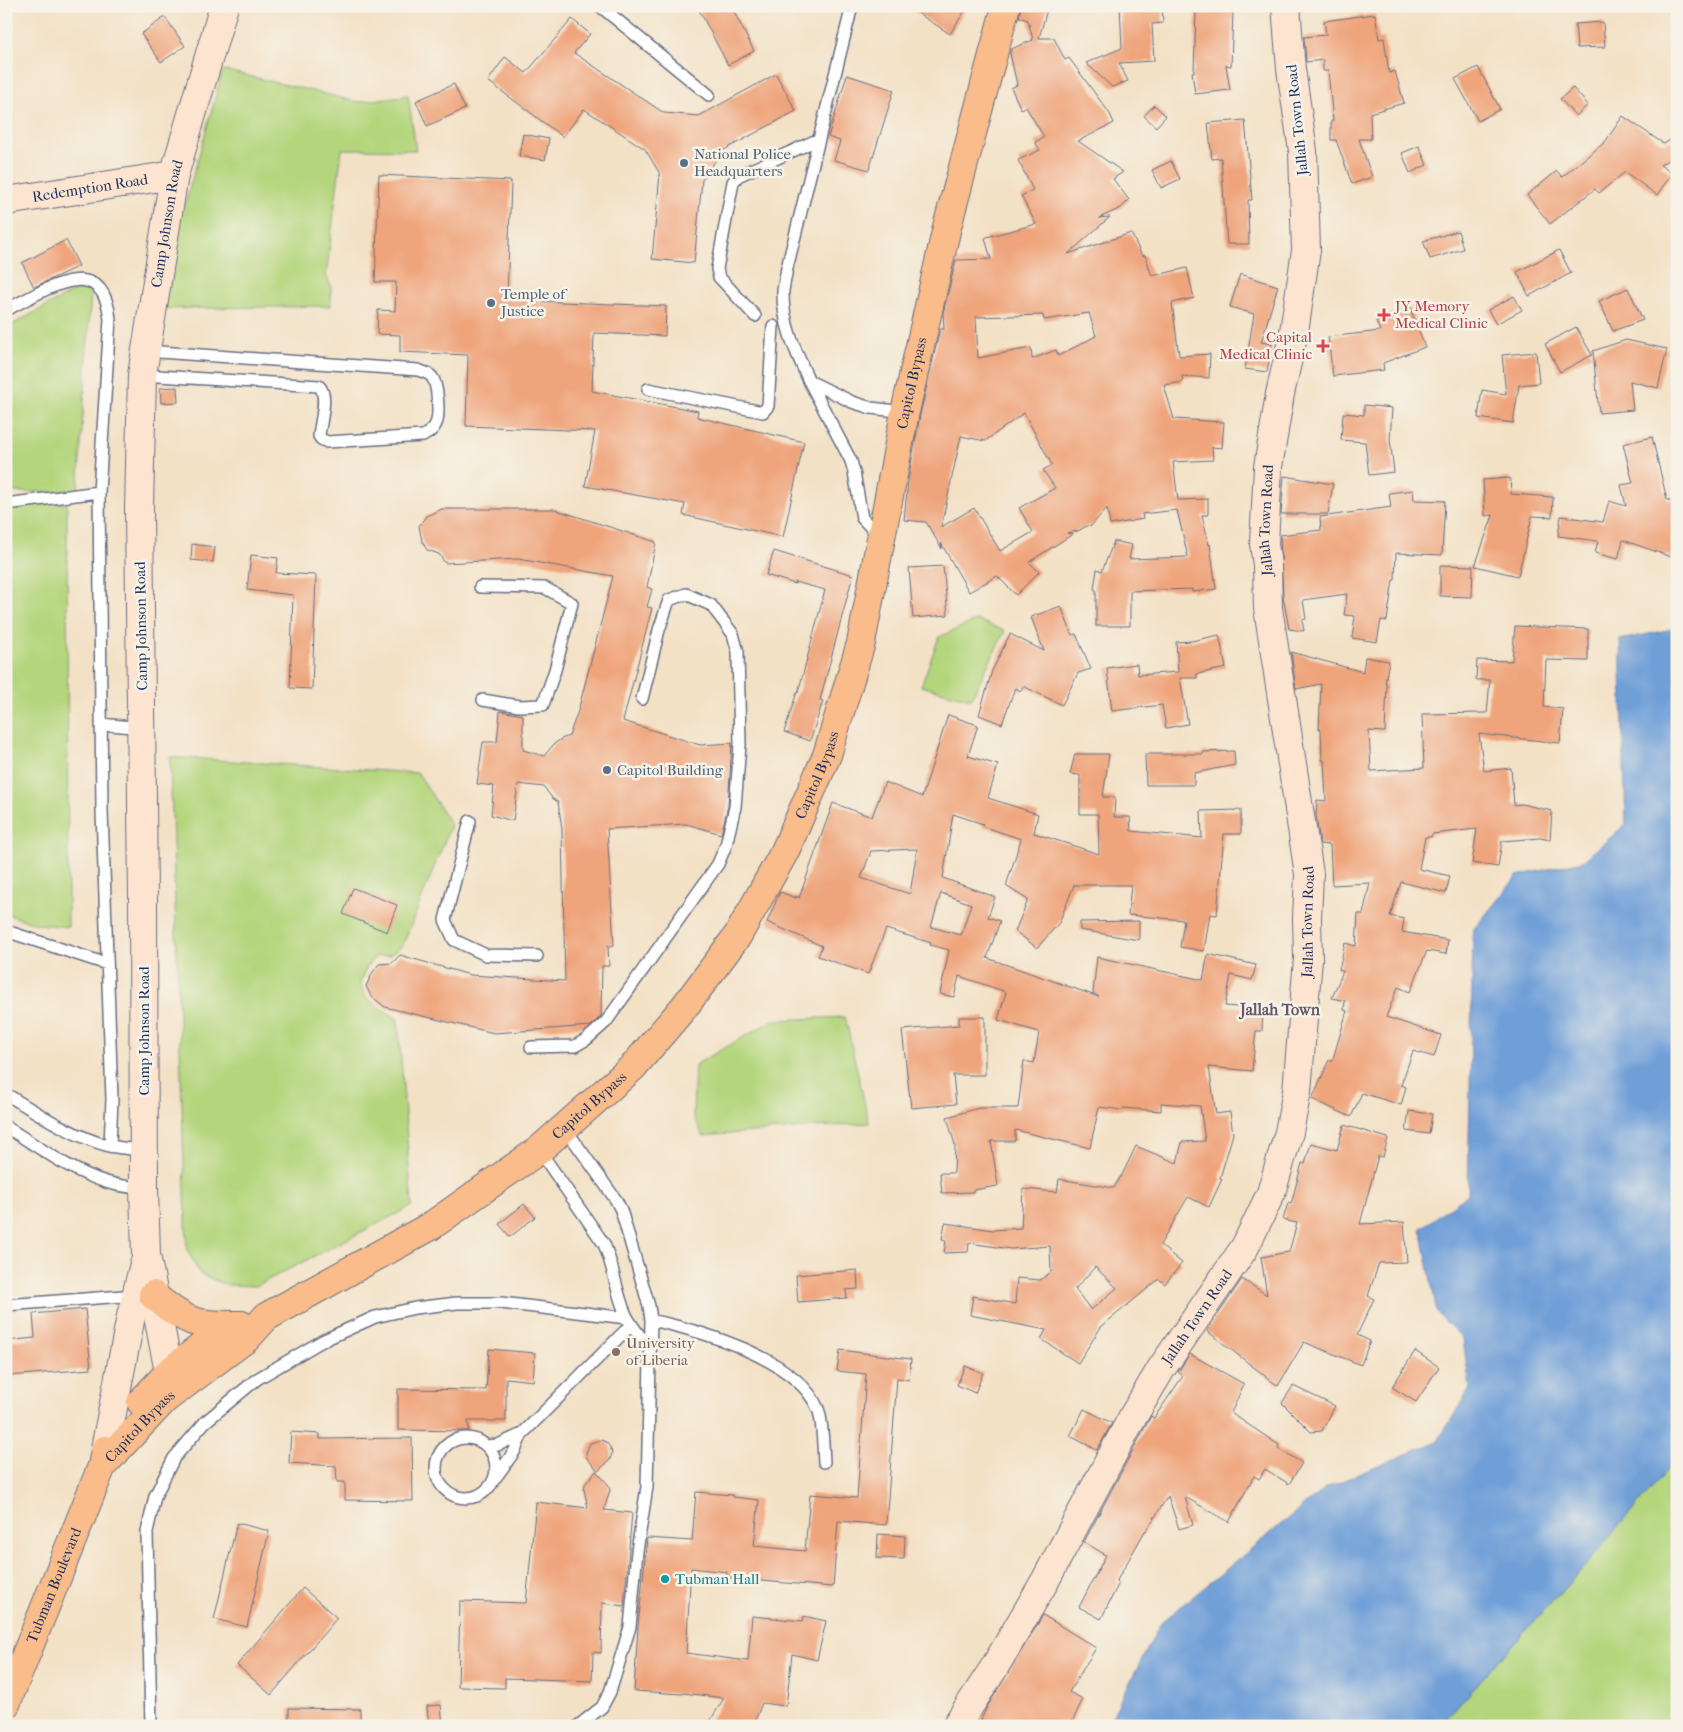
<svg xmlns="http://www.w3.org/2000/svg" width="1683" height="1732" viewBox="0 0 1683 1732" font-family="'IM FELL French Canon',serif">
<rect width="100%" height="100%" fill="#f7f3e8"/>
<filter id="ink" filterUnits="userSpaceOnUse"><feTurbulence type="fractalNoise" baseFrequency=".02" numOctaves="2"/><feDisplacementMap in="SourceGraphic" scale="10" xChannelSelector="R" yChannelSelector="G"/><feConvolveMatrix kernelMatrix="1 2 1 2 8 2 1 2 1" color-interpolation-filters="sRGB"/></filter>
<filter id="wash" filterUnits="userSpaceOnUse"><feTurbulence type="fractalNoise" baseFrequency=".0096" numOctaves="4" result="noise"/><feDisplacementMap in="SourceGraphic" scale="20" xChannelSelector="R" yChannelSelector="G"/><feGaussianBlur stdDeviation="1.12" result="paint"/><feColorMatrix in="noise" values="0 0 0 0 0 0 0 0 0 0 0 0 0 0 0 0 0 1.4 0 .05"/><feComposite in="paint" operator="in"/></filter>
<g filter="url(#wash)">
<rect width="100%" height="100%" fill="#f3e1c6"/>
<path fill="#b4d57c" stroke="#68826d" d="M223 70 359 102 408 95 416 150 342 149 326 276 331 286V306L154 309 161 211 185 205Z
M78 289 91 290 78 492H6V328Z
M67 503 68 927 37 924 6 914V505Z
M977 620 1005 631 971 699 921 686 939 637Z
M170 757 418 773 451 825 403 945 390 955 375 957 367 966 360 983 366 998 398 1019 412 1206 256 1286 226 1285 200 1274 187 1250Z
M845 1017 869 1123 703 1136 693 1115 695 1065 773 1020Z
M1677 1458V1726H1439L1583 1568Z"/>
<path fill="#6f9fd8" stroke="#45679b" d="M1677 628V1458L1583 1568 1439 1726H1107L1161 1623 1325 1488 1438 1441 1470 1389 1463 1339 1437 1313 1421 1228 1468 1195 1473 930 1517 876 1583 861 1626 824 1620 640Z"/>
<g id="blocks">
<path fill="#efa47b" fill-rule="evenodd" d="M697 6H731L754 51 728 65Z
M907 6H968L950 34Z
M1021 6H1048L1039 38H1054L1065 60 1069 58 1110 114 1114 123 1078 141 1123 172 1113 179 1129 200 1121 208 1099 218 1110 217 1068 254 1131 233 1142 256 1145 255 1152 276 1187 268 1194 298 1172 303 1179 356 1210 354 1209 378 1182 376 1183 382 1164 385 1174 419 1224 422 1222 448 1212 447 1213 460 1173 462 1178 500 1208 499V515H1202L1209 545 1210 544 1216 589 1192 592V589L1130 591V626H1096V590L1094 589 1097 569 1102 571 1114 541 1132 545 1129 559 1188 557 1177 510 1142 514 1143 519 1110 525 1107 508 1090 527 1088 525 1078 531 1067 533 1073 534 1029 562 1039 572 1016 595 997 576 969 592 941 543 942 549 926 522 904 520 908 481 920 415 940 329H944L943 313 956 260 991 259 985 238 987 237 1036 224 1021 196 1033 190 1018 160 1040 150 1035 142 1044 137 1026 107 1021 109 1011 88 1017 85 1010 53 1011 49 1033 40 1028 20 1019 17ZM1089 313 1096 336 1058 356 1056 350 1032 359 1031 348 978 358 976 317 1043 315 1044 320ZM1024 413 1052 465 1043 470 1055 488 1019 508 1033 532 1000 551 974 508 941 527 961 436 985 441Z
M1120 6H1162L1163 23 1152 24 1154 61 1119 63 1128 81 1112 87 1086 63 1122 48Z
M1196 11H1233L1231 66 1226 65 1230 90 1195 94 1192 72H1194Z
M1375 14 1379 39 1384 38 1389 73 1395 71 1404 103 1370 113 1371 139H1359L1372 177 1352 184 1336 140H1331V121H1333L1328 71H1323V60L1306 62 1304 37 1326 35 1324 21Z
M165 17 185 46 161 62 141 34Z
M572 19 590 34 574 53 664 113 699 116 776 74 796 111 722 151 702 180 694 263 652 259 660 174 645 149 584 109 563 137 488 81 505 57 526 73Z
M1603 22 1605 47 1577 48 1575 24Z
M1478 67 1500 109 1478 121 1455 79Z
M847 75 894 90 869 170 834 160 840 141 828 137Z
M454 84 465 109 427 126 416 101Z
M1573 88 1588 105 1576 116 1560 99Z
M1154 105 1166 116 1156 127 1144 116Z
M1623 116 1664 144 1670 140 1677 151V154L1660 165 1672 173 1657 195 1625 172 1599 193 1595 189 1550 224 1527 195 1557 171 1562 177 1605 142Z
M1245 120 1252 200H1248L1249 244H1227L1221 158 1212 159 1208 123Z
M523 134 549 139 545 160 519 156Z
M1419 146 1427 165 1410 173 1402 153Z
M1171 161 1180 179 1161 188 1152 170Z
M379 175 511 181 507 300 666 306 665 336 594 333 592 391 698 411 697 417 804 442 783 537 683 515 685 504 585 486 595 431 466 426 468 355 400 352V335L377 334 378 310 395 311 396 282H375Z
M1458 231 1463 249 1430 259 1423 241Z
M66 240 79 266 34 287 22 263Z
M1559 250 1571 273 1529 296 1517 272Z
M1240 274 1278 286 1261 342 1272 344 1267 372 1245 369 1254 314 1230 307Z
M1628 288 1643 320 1613 331 1599 301Z
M1514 296 1522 310 1496 324 1488 310Z
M1410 308 1425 347 1383 363 1384 370 1333 376 1328 337 1380 331 1376 321Z
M1576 327 1592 355 1560 372 1545 344Z
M1626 340 1667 349 1658 388 1630 381 1633 410 1599 413 1593 351Z
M1536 352 1539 383 1519 385 1513 423 1478 418 1482 390 1506 394 1502 355Z
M177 387 178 402 161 403 160 388Z
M1364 405 1392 408 1390 439 1394 472 1369 475 1365 442 1341 440 1343 413 1364 415Z
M1652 437 1667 500H1677V559L1623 540 1618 559 1595 553 1598 541 1558 536 1561 516 1603 522 1609 501 1626 506 1621 485 1633 483 1623 444Z
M1284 476 1333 484 1328 514H1281Z
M1510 478 1511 494 1553 497 1552 517 1532 516 1518 576 1475 566 1493 515 1485 516 1483 480Z
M1413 490 1414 500 1445 501 1442 555 1396 553 1395 580H1393L1387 621 1381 620 1377 642 1352 638 1355 616 1344 615 1347 594 1303 600 1306 619 1302 620 1304 631 1289 629 1283 596 1280 535 1321 530 1320 517 1391 507 1389 493Z
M442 509H554L656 542 647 587 652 589 647 607 652 608 623 721 700 745 732 743 728 806 721 834 686 824 607 829 614 946H608L609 966H602L601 1016 591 1026 494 1033 385 1007 371 996 366 986 373 972 379 964 392 963 400 955 470 975 565 981 562 829 558 802 552 798 544 787 518 784 513 821 491 815 494 786 477 784 483 742H497L500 711 523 715V750L544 756 554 744 561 739 569 736 578 711 613 576 518 559 445 563 439 554 427 550 422 541 419 526 426 516Z
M192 544 215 547 213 562 191 560Z
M774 551 853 575 820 700 823 701 810 741 784 732 797 692 798 693 825 590 795 582V584L766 575Z
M251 555 278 558 276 573 316 575 312 689 290 688 293 595 247 590Z
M1440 565 1473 566 1472 597 1440 596Z
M943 566 948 615 913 618 909 568Z
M1061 606 1072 635 1076 634 1091 669 1078 673 1062 705 1023 686 1021 691 1015 688 1002 724 979 715 992 671 1010 634 1044 651 1031 617Z
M1515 626 1588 629V661L1546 660 1544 707 1563 709 1560 743 1479 734 1484 771 1511 768 1514 805 1522 804 1552 811 1550 840 1540 838 1502 841 1498 867 1472 863 1477 829 1432 834 1431 837H1425L1419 869 1450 876 1446 893 1401 882 1390 916 1404 919 1402 932 1448 940 1446 954 1427 951 1410 992 1398 987 1386 1017 1441 1035 1434 1057 1413 1051 1401 1085 1406 1087 1401 1105 1362 1093 1351 1117 1312 1099 1329 1060 1332 1062 1347 1011 1344 1010 1345 1001 1332 998 1343 971 1339 970 1345 943 1356 946 1358 914H1363L1370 883 1332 885 1330 845 1320 844 1316 814 1317 800 1326 801 1324 760H1322L1321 729H1319L1321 684 1296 689 1291 652 1363 672 1365 657 1389 661 1385 684H1387L1385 732 1369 731 1371 771 1424 768 1422 714 1487 713 1490 680H1476L1477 660 1512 661Z
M1219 635 1226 668 1197 674V678H1180L1188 724 1166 728 1162 705 1112 711 1107 668 1137 664 1138 675 1178 672 1176 642 1192 641Z
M948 715 978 725 968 756 998 765 988 798 1038 814 1034 833 1099 854 1098 814H1080V775L1070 774 1075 754H1109L1103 797H1115L1114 817H1130L1131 831 1202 838 1201 811 1241 810V834H1224L1217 915 1210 914 1204 951 1180 947 1184 920 1128 915 1131 885H1074L1059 923 1037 948 1015 931 1028 900 1006 886 1021 839 982 826 983 824 953 814 943 878 995 897 988 917 1000 921 987 958 1099 997 1093 993 1097 957 1203 980 1208 954 1256 965 1252 980 1231 975 1225 1006 1263 1009 1262 1031H1256L1252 1071 1209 1067 1216 1114 1230 1112 1233 1134 1220 1178 1222 1179 1209 1207 1188 1197 1160 1245 1182 1263 1165 1284 1159 1279 1101 1327 1078 1363 1041 1339 1046 1330 970 1315 973 1296 1015 1304 1017 1278 1040 1280 1051 1272 1050 1246 1011 1249 969 1243 968 1252 944 1253 946 1240 942 1239 945 1223 993 1230 1021 1228 1023 1189 1057 1192 1059 1179 1114 1188 1120 1177H1121L1136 1146 1177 1163 1182 1142 1205 1141 1200 1106 1161 1103V1111L1123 1108 1122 1110 1099 1107 1090 1148 1015 1130V1141H991L998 1186 973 1190V1192L942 1193 940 1173H954L955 1145 947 1117 979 1108H1018L1024 1061 1034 1063 1039 1032 998 1020 1006 992 959 976 954 997 940 994 949 950 930 945 931 943 886 929 868 974 818 956 822 946 767 922 780 892 796 898V896L799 898 833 803 872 817 885 782 922 797ZM917 849 910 894 861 878 871 851ZM941 893 971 904 961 935 931 927ZM1095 1267 1117 1288 1091 1310 1075 1289Z
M1234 751 1235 765 1194 773V785H1146L1145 754H1203V752Z
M353 888 397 905 387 932 343 914Z
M1139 921V940L1080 930V922Z
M959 1017H985V1075H953L956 1104 911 1108 902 1030 959 1025Z
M1409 1111 1432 1114 1429 1134 1406 1131Z
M1344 1125 1388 1138 1383 1157 1378 1156 1360 1224 1404 1222 1407 1262 1379 1263 1368 1296 1374 1299 1357 1335 1370 1341 1361 1365 1304 1342 1278 1386 1207 1331 1242 1279 1267 1295 1261 1257 1289 1252 1297 1223 1283 1220 1288 1203 1291 1204 1302 1163 1305 1164 1311 1143 1337 1150Z
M524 1204 535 1217 510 1237 499 1224Z
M857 1270 858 1289 846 1290 847 1298 798 1302 796 1275Z
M85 1309 91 1369 9 1376 6 1341 35 1338 33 1314Z
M489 1349 535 1353 533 1381 506 1378V1421H468L469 1431 398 1430V1389L486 1390Z
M840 1350 911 1359 909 1380 897 1378 886 1525 838 1521 833 1587 726 1578 727 1572 691 1568 686 1653 748 1661 752 1616 803 1621 804 1616 826 1621 817 1660 792 1654 786 1706 762 1703 753 1726H707L724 1698 683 1693V1694L634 1691 638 1627 647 1538 692 1541 696 1492 733 1495V1497L759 1500 754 1546 805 1551 810 1494 857 1498 866 1374 837 1371Z
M1415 1351 1439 1367 1416 1402 1392 1387Z
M1190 1354 1244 1384 1231 1413 1279 1445 1278 1448 1302 1463 1289 1484 1265 1469 1259 1479 1254 1476 1229 1522 1185 1497 1193 1525 1179 1529 1168 1496 1146 1531H1145L1116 1582 1119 1583 1101 1619 1079 1607 1106 1555 1084 1542 1151 1416 1154 1418 1183 1376 1178 1372Z
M965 1366 983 1373 975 1393 957 1385Z
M1293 1386 1335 1406 1322 1431 1311 1432 1282 1403Z
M1084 1409 1112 1423 1097 1450 1070 1436Z
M291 1432 320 1434V1439L412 1438 413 1501 345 1500V1482H337L336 1466 289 1463Z
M601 1440 606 1442 610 1447 612 1453 610 1460 598 1471 587 1458 586 1453 590 1443Z
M596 1471 608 1484 610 1490 604 1510 632 1513 624 1606 602 1603 601 1653 593 1652 592 1681 505 1678V1688L458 1687 460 1601 526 1603 536 1502 588 1508 584 1490 585 1484Z
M237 1523 269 1531 247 1627 214 1619Z
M878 1534 905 1536 904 1559 877 1558Z
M303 1588 337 1618 271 1695 237 1665Z
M1043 1615 1096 1648 1069 1692 1083 1699 1070 1726H978L987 1707Z
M441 1705 443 1726H429L427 1706Z
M289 1708 360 1709V1726H289Z"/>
</g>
</g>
<g filter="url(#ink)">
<use href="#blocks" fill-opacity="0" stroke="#676d82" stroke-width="1"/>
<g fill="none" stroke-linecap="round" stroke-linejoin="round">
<g stroke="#676d82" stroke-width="14">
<path id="lane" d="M600 6 709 95
M852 6 787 268C786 275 784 283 783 291 782 323 796 352 809 381L852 402 871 408 905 412
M6 310C42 292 103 249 110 319L99 492 102 811 112 1099 110 1146
M755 316 719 277 717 269 733 182 738 176 819 139
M142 375 319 386C329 395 320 423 319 436L321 439 327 442 423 436C429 433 435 428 437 421 439 412 438 385 432 377 429 373 423 372 418 370L145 351
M809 381 851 461 854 472 862 518 879 536
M648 389 763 412 768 406 773 326
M6 504 99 492
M480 587 545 588 572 603 555 670 543 705 519 706 483 700
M101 724 142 728
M470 821 445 920 454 940 486 955 537 956
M6 931 107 964
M531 1047 575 1046 587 1039 606 1022 718 864 726 845 735 807 740 745 738 652 733 634 711 605 686 594 669 600 659 630 642 699
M6 1094C39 1114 72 1136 109 1146 121 1148 133 1149 144 1151
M6 1127C38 1146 70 1171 106 1182 118 1186 132 1187 144 1189
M565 1128 616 1200 621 1210 649 1306 651 1320 647 1487 637 1551 630 1627 610 1692 602 1707 578 1726
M539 1150 604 1244C614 1267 616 1293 626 1315 632 1327 641 1337 649 1348
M6 1305 136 1295
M651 1320C701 1331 797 1358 818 1409 823 1420 823 1449 824 1462
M436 1468a30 30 0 1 1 60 0a30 30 0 1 1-60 0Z
M486 1446 498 1445 522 1434 631 1325
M496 1477 514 1452 522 1434
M151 1726 147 1532 155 1496 174 1458 205 1422 257 1379 322 1341 375 1317 415 1308 457 1303H501L627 1318"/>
</g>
<g stroke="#676d82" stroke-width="30">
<g id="secondary">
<path id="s1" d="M6 201 174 175"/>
<path id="s2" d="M165 1395 169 1372 146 1255 144 1189 143 898 139 509 142 375 174 175 224 6"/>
<path d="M105 1449 131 1316 144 1264"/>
<path id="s3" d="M956 1726 994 1668 1045 1581 1132 1418 1161 1369 1245 1247 1271 1193 1289 1132 1297 1091 1308 959 1307 918 1309 874 1268 608 1267 565 1264 544 1268 467 1280 394 1294 332 1306 250 1303 151 1291 69 1286 6"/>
</g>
</g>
<g stroke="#676d82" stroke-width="30">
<g id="highway">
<path d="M153 1295C165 1305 179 1316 193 1321 208 1326 225 1325 241 1325"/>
<path d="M141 1402 169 1372 201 1347 241 1325"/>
<path id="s4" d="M102 1466 165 1399 247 1338 266 1317 431 1226 539 1150 633 1067 685 1006 738 935 785 851 827 755 861 643 905 412 947 227 1006 6"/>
<path id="s5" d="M6 1704 102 1466 105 1450"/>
</g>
</g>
<use href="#lane" stroke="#fff" stroke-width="11"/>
<use href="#secondary" stroke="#fde4d0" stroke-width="28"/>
<use href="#highway" stroke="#f9bc8a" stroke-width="28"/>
</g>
</g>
<g fill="#5c6f8a" stroke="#f7f3e8" stroke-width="2">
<circle cx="684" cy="163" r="5"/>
<circle cx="491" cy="303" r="5"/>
<circle cx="607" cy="770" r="5"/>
</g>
<g fill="#e0444e" stroke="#f7f3e8" stroke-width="2">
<path d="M1381.5 307.5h5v5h5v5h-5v5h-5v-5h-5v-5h5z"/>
<path d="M1320.5 338.5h5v5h5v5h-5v5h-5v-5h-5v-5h5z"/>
</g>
<circle fill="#8d6e63" stroke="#f7f3e8" stroke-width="2" cx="616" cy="1352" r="5"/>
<circle fill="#0f9aa8" stroke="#f7f3e8" stroke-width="2" cx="665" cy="1579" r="5"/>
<g text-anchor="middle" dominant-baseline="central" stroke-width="5" stroke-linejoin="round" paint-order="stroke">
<g font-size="15" fill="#1b2f5e" stroke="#f7f3e8">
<text transform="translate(1297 120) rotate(-96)">Jallah Town Road</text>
<text stroke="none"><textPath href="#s1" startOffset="85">Redemption Road</textPath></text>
<text stroke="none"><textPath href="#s2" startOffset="1176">Camp Johnson Road</textPath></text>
<text stroke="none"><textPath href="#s4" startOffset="1420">Capitol Bypass</textPath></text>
<text stroke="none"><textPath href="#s3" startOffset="1300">Jallah Town Road</textPath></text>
<text transform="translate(141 626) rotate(-91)">Camp Johnson Road</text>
<text stroke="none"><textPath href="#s4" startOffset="1016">Capitol Bypass</textPath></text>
<text stroke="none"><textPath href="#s3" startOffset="895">Jallah Town Road</textPath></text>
<text transform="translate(144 1031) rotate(-90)">Camp Johnson Road</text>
<text stroke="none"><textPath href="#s4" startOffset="610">Capitol Bypass</textPath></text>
<text stroke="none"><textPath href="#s3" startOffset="475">Jallah Town Road</textPath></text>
<text stroke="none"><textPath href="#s4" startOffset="55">Capitol Bypass</textPath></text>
<text stroke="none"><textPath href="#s5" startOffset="128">Tubman Boulevard</textPath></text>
</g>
<g font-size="15" fill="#4e5e75" stroke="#f7f3e8" text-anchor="start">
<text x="694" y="154">National Police<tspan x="694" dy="17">Headquarters</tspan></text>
<text x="501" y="294">Temple of<tspan x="501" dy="17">Justice</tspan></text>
<text x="617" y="770">Capitol Building</text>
</g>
<g font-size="15" fill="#be3a42" stroke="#f7f3e8" text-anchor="start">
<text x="1395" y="306">JY Memory<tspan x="1395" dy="17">Medical Clinic</tspan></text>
<text x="1312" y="337" text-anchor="end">Capital<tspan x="1312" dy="17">Medical Clinic</tspan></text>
</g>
<g font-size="15" fill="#785e54" stroke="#f7f3e8" text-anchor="start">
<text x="626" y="1343">University<tspan x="626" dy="17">of Liberia</tspan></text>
</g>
<g font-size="15" fill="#0d838f" stroke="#f7f3e8" text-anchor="start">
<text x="675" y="1579">Tubman Hall</text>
</g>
<g font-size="16" font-weight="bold" fill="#655868" stroke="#f7f3e8">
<text x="1280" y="1009">Jallah Town</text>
</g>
</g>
<rect width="1683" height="1732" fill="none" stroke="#f7f3e8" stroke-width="25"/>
</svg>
